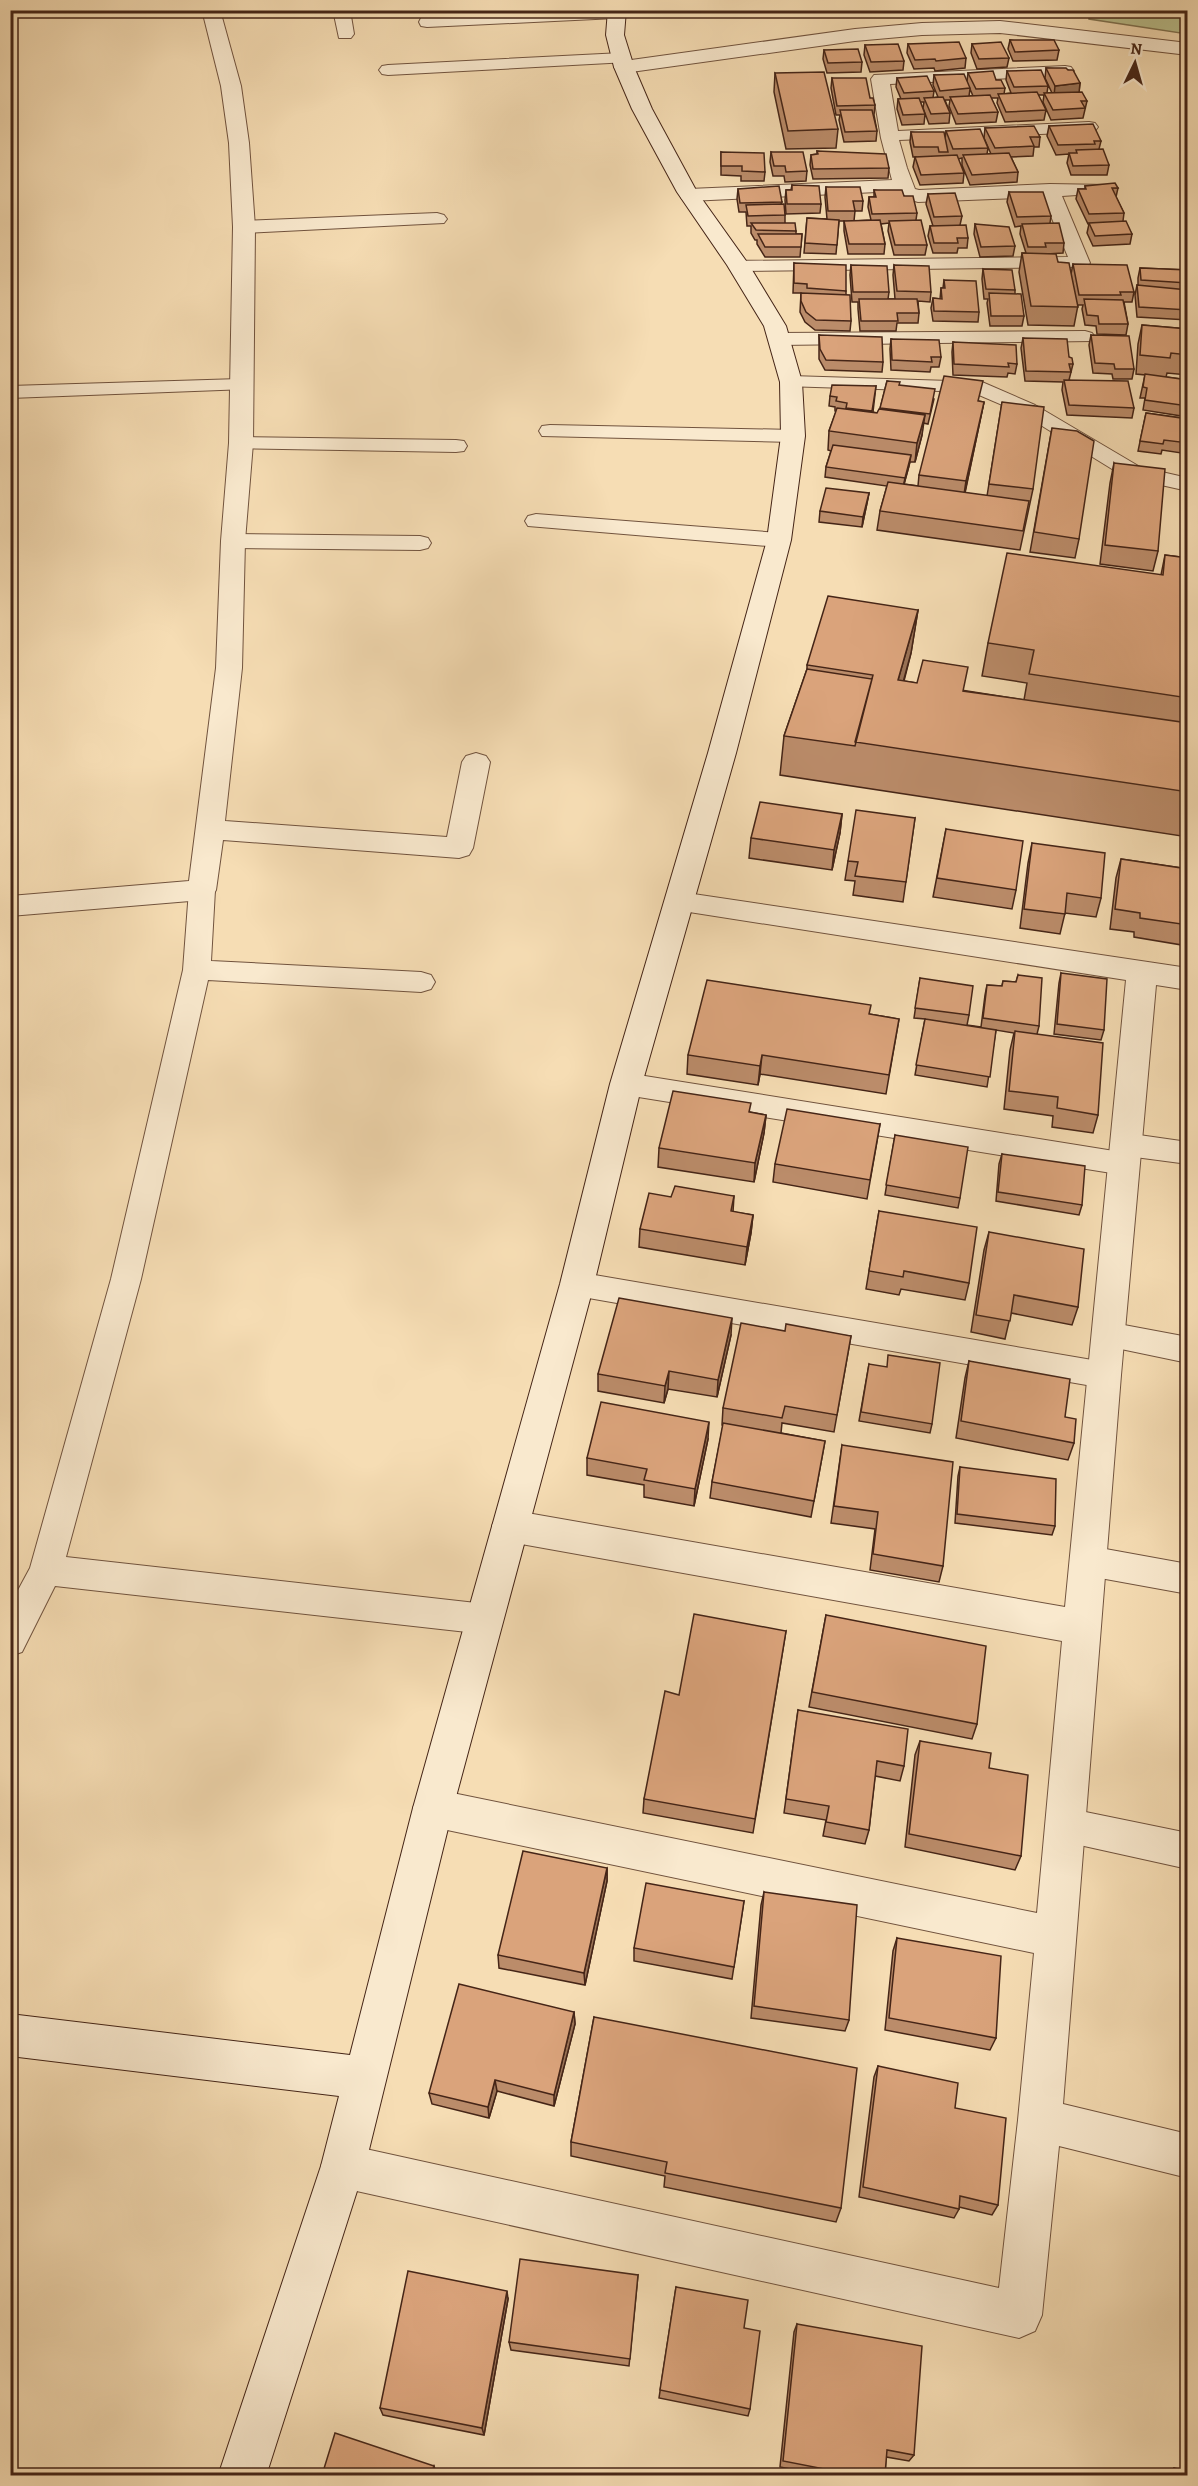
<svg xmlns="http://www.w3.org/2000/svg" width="1198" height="2486" viewBox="0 0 1198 2486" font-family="Alegreya,serif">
<rect width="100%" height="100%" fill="#f6ddb4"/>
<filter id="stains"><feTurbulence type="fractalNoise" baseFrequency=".00333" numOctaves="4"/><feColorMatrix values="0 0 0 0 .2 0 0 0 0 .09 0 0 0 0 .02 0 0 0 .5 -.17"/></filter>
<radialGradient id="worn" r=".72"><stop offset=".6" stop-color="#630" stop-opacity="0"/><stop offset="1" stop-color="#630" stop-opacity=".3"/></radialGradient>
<path fill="#bbc18e" stroke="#807352" stroke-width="1.5" d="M1089 11H1187V34L1089 19Z"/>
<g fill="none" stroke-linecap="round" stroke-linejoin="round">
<g stroke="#71533e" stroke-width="2">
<path id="lane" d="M333 10H350L354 34 351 38H339Z
M562 10H623L624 13 616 18 427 27 421 26 419 22 421 18 427 17Z
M622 53 628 54 631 58 628 62 388 75 382 74 379 70 382 66 388 65Z
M1065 66 1071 67 1074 71 1071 75 890 84 898 131 1089 122 1095 123 1098 127 1095 131 1089 132 899 140 907 168 915 189 919 190 1050 184 1107 185 1109 189 1107 193 1062 196 1090 263 1087 267 738 271 731 269 728 265 731 261 1068 257 1043 197 918 202 901 197 898 191 689 201 682 199 680 195 682 191 689 189 892 180 881 138 871 79 874 75Z
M437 213 444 215 447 219 444 223 244 233 237 231 234 227 237 223 244 221Z
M1085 331 1092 333 1095 337 1092 341 779 345 772 343 769 339 772 335 779 333Z
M791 376 982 382 1035 405 1140 467 1188 478V491L1125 477 1021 413 972 392 784 386 781 382 784 378Z
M240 379 247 381 250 385 247 389 10 398V386Z
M550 425 793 430 801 431 804 436 801 441 793 442 542 436 539 431 542 426Z
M241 437 456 440 464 441 467 446 464 451 456 452 233 448 230 443 233 438Z
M536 514 779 533 787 535 790 540 787 545 779 547 528 526 525 521 528 516Z
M233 534 420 536 428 538 431 543 428 548 420 550 233 548 225 546 222 541 225 536Z
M202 881 211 884 215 890 211 961 421 972 431 975 435 982 431 989 421 992 208 980 141 1279 66 1557 485 1604 497 1608 502 1619 497 1630 485 1634 55 1586 22 1652 10 1656V1605L30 1568 111 1279 183 970 189 890 193 884Z
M626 1073 1114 1151 1111 1144 1115 1136 1125 1133 1188 1142V1164L1135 1157 1139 1164 1134 1172 1124 1175 626 1095 616 1092 612 1084 616 1076Z
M577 1272 1104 1362 1115 1366 1120 1375 1115 1384 1104 1388 577 1296 566 1293 562 1284 566 1275Z
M1108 1322 1188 1337V1363L1097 1344 1093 1335 1097 1326Z
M1089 1546 1188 1564V1594L1089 1576 1077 1571 1072 1561 1077 1551Z
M1066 1808 1188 1833V1869L1066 1842 1053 1837 1048 1825 1053 1813Z"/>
</g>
<g stroke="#71533e" stroke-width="2">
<path id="street" d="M202 10H220L241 86 249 143 255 227 253 443 245 541 242 668 225 821 447 837 462 762 466 756 476 753 486 756 490 762 473 848 469 855 459 858 223 840 216 890 212 897 202 900 10 916V896L189 881 216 668 221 541 229 443 233 227 229 143 221 86Z
M1000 21 1188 43V55L1000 33 922 35 855 41 624 73 617 71 614 67 617 63 624 61 855 29 922 23Z
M680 892 1188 968V990L1156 985 1121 1375 1063 2104 1188 2134V2178L1059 2146 1042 2315 1035 2331 1019 2338 343 2188 328 2181 321 2166 328 2151 343 2144 999 2288 1018 2120 1034 1953 433 1827 419 1821 413 1808 419 1795 433 1789 1037 1913 1062 1641 510 1542 497 1537 492 1526 497 1515 510 1510 1065 1607 1126 980 670 909 666 902 670 895Z"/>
</g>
<g stroke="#452517" stroke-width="2">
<path id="secondary" d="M608 10H626L624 35 634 67 652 109 697 192 749 265 786 326 802 382 805 436 791 540 736 753 642 1084 594 1284 453 1808 365 2166 266 2476H218L321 2166 339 2096 10 2056V2014L350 2055 413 1808 560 1284 610 1084 708 753 767 540 781 436 780 382 764 326 727 265 677 192 632 109 614 67 606 35Z"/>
</g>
<use href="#lane" fill="#f9e9ce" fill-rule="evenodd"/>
<use href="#street" fill="#f9e9ce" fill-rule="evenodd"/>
<use href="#secondary" fill="#f9e9ce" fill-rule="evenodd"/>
</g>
<path fill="#bb8c6a" stroke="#452517" stroke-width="1.5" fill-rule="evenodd" d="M966 10H1067L1066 17 966 12Z
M1162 10H1183L1174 15Z
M1010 40 1059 50 1057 60 1013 61 1008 49Z
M908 44 966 58 965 68 935 71 934 68 914 69 907 53Z
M972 44 1009 58 1007 67 977 69 971 53Z
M865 45 904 61 903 70 870 72 864 55Z
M824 50 862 62 861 72 827 73 823 59Z
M1046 68 1068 70 1080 83 1079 92 1087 101 1083 118 1051 120 1043 102 1044 95H1038L1046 110 1044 120 1005 122 997 103 998 98H991L998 112 996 122 956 124 949 106 950 100H945L950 113 949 123 929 124 923 108 924 102H920L925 114 924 124 902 125 897 109 898 99H901L896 87 897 78 934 91 933 98 938 97 933 85 934 75 967 81 968 73 996 80 1005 88 1004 94 1011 93 1006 80 1007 71 1048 86 1047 93H1052L1045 78ZM970 89 973 96H969Z
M775 73 838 129 836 148 786 149 774 92Z
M832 78 870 98 875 105 874 115 877 131 876 141 844 142 839 120 840 115H836L831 88Z
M1049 126 1101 141 1099 149 1109 165 1107 175H1071L1067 163 1069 154 1056 155 1047 136Z
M985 128 1040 137 1039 147H1034L1033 156 1011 157 1018 172 1017 182 970 185 962 165V158L958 159 964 173 963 183 920 185 913 167 915 157H917H913L910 142 911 132 945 139 946 131 988 148 987 154H991L984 138Z
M817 151 889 168 888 178 813 179 810 165 811 155 817 154Z
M721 152 765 172 764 181H741V176L721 175Z
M771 152 807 171 806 181 785 182 784 176H773L770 162Z
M792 185 821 204 820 213 786 214 785 200 786 190H791Z
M1085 186 1118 188 1116 197 1124 213 1123 221 1132 234 1130 244 1093 246 1087 233 1089 224H1088L1076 199 1078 189H1085Z
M826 187 863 201 862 211H855L854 221 871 220 868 207 869 197H874V190L904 196 917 213 916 220 927 245 925 255H894L888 231 889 223 881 224 885 244 884 254H848L844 231V221H839L836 254 804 253 807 218 827 219 825 197Z
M738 189 782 202 781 204 785 215V223L796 231V234H802L800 257H765L757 244V240H755L751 233V226H747L746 212H739L737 199Z
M1009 192 1051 216 1050 223 1064 243 1063 253 1045 254 1058 262 1071 274 1073 264 1134 292 1132 302H1124L1128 324 1126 335 1097 334 1096 326 1085 325 1082 309 1083 305H1078L1074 326 1028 325 1019 272 1022 253H1026L1020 234 1021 226 1015 227 1007 202Z
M928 194 962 216 960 225 968 238 967 248H958L957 253H933L928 236 930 226H933L926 204Z
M975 224 1015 246 1013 256 980 257 974 234Z
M794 263 846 291V294L851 321 850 331 815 330 805 322 800 312 801 293H793Z
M851 265 889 292 888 299H895L893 275 894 265 931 292 930 302 918 301 919 313 918 323H897L896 331H860L858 309V302H852L850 275Z
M1140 268 1188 270V320L1137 317 1135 295 1137 285H1138V278Z
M983 269 1015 290V294L1024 316 1022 326H990L987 303 988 299H984L982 279Z
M944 280 979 312 978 322 933 321 931 308 933 298 940 299 941 288H943Z
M1142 325 1188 329V375L1167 373 1166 377 1188 380V417L1143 410 1145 398H1140L1145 375 1136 374 1138 344Z
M819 335 883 362 882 372 825 370 819 359Z
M1091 335 1134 369 1132 379H1113L1112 374 1093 373 1089 345Z
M1023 338 1069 357 1073 364 1069 380 1134 408 1132 418 1067 415 1062 390 1063 382 1025 381 1021 348Z
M891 339 941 357 939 367H931L930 372 891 370 890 349Z
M953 342 1017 364 1015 374 1008 373 1007 377 953 375 952 352Z
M887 381 899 385 934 399 928 424 923 423 922 435 915 462H910L904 484 918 486 919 475 979 401 984 402 980 421 965 493 987 496 1002 402 1033 489 1020 550 877 530 880 511 887 486 825 477 826 467 831 451 828 450 829 431 836 412 835 411V407L829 406 830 396 876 386 873 412 877 413 880 409Z
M1146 413 1188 419V454L1162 450 1161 454 1138 451Z
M1052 428 1079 539 1075 558 1030 552Z
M1114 463 1158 551 1153 571 1100 564 1110 483Z
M869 493 867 503 862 527 819 522 820 511Z
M1165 555 1188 558V837L780 775 784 736 807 669V665L918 610 911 653 904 681 1024 700 1027 683 982 676 988 643 1161 575Z
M842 814 840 833 832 870 749 858 751 838Z
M915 818 903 902 853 895 855 881 845 880 848 861Z
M946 829 1016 890 1012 909 933 897Z
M1032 843 1101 898 1096 917 1065 913 1060 934 1020 928 1028 863Z
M1121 859 1188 869V946L1134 937V932L1110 929 1116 878Z
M1061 973 1104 1030 1101 1040 1054 1034 1059 983Z
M1018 975 1039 1026 1037 1034 1098 1115 1093 1133 1052 1127 1053 1116 1004 1109 1010 1050 1014 1033 996 1030 987 1087 915 1075 925 1019 914 1018 920 978 969 1015 967 1025 981 1027 985 995 987 985 1002 986 1003 981 1016 982Z
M869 1014 899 1019 886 1094 760 1074 758 1085 687 1074 688 1055Z
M750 1112 766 1115 764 1133 754 1182 658 1167 659 1148Z
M880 1124 867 1199 773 1182 775 1164Z
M895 1135 960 1198 958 1208 885 1195Z
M1002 1154 1082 1205 1079 1215 996 1201 999 1164Z
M734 1196 733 1212 753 1215 751 1233 745 1265 639 1247 640 1229 671 1197Z
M879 1211 969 1283 965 1300 901 1289 899 1295 866 1289Z
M989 1232 1078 1307 1072 1325 1011 1313 1005 1339 971 1332 984 1250Z
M785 1331 851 1336 834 1432 782 1423 781 1433 825 1441 811 1517 710 1498 712 1482 723 1426 722 1425 723 1408Z
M731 1335 717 1397 668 1389 664 1403 598 1391V1374Z
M969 1361 1065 1417 1074 1443 1068 1460 956 1438 965 1378Z
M869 1364 932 1424 930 1433 859 1421Z
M708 1439 694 1506 644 1497V1485L587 1475V1458Z
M842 1445 943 1566 939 1582 870 1570 875 1529 831 1523Z
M960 1467 1055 1526 1052 1535 955 1523 958 1476Z
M826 1615 977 1724 972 1739 809 1707Z
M786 1631 753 1833 643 1813 644 1799 679 1695Z
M798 1710 904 1766 900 1781 875 1776 869 1830 865 1844 823 1836 826 1820 784 1813Z
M920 1741 989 1768 1021 1856 1015 1870 905 1847 915 1755Z
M607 1868V1881L585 1985 499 1968 498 1955Z
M764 1892 849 2020 845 2031 751 2018 761 1905Z
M744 1901 732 1979 634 1961V1948Z
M897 1938 996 2038 990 2050 885 2030 893 1951Z
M574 2012 575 2024 554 2106 497 2091 489 2118 432 2104 429 2093Z
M594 2017 841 2208 836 2222 664 2187 665 2176 571 2156V2142Z
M878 2066 955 2108 998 2205 992 2215 959 2207V2209L954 2218 859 2197 874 2077Z
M638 2275 629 2366 511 2350 509 2342Z
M676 2287 744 2328 750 2409 748 2416 659 2398Z
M508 2299 484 2435 383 2415 380 2408Z
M797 2324 914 2455 909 2461 886 2457 885 2475H821L780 2467 794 2332Z
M1174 2468 1188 2475H1162Z"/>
<path fill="#997256" stroke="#452517" stroke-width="1.5" d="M1175 10H1183L1174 15Z
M1080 83 1079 93 1054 96 1055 86Z
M984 402 980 421 963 501 966 481Z
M925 415 922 435 915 462 917 443Z
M911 455 909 466 903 488 905 478Z
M869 493 867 503 862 527 863 517Z
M918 610 911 653 892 723 898 680Z
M842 814 840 833 832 870 834 850Z
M762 1055 760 1074 758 1085 760 1066Z
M766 1115 764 1133 754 1182 755 1163Z
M753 1215 751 1233 745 1265 747 1247Z
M732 1318 731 1335 717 1397 718 1380Z
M669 1371 668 1389 664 1403 665 1386Z
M709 1422 708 1439 694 1506 695 1489Z
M607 1868V1881L585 1985 584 1973Z
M574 2012 575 2024 554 2106V2095Z
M495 2080 497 2091 489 2118 488 2107Z
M507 2291 508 2299 484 2435 482 2428Z
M434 2466 436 2472V2475H431Z"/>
<path fill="#daa37b" stroke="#452517" stroke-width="1.5" d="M1010 40H1054L1059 50 1015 52Z
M959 42 966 58 936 61 935 59 915 60 908 44Z
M1001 42 1009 58 979 59 972 44Z
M898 44 904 61 871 62 865 45Z
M858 49 862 62 828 63 824 50Z
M1046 68H1066L1068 70H1073L1080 83 1055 86Z
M1041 70 1048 86 1014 87 1007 71Z
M993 71 996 80H1001L1005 88 976 89 968 73Z
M824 72 838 129 788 131 775 73Z
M964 74 970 88 940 91 934 75Z
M927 76 934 91 904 93 897 78Z
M832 78H866L870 98H873L875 105 837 106Z
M1037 92 1046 110 1006 112 998 94Z
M1082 92 1087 101H1081L1085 108 1053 110 1044 93Z
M990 95 998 112 958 114 950 97Z
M943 97 950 113 931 114 924 98Z
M919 98 925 114 903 115 898 99Z
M840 110H872L877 131 845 132Z
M1093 124 1101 141H1094L1095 144 1058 145 1049 126Z
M1034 126 1040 137H1030L1034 146 995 148 985 128Z
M980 129 988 148 953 149 946 131Z
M911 132H944L948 152H939L938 147H914Z
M1103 149 1109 165 1073 166 1069 153H1077L1076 150Z
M817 151 886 154 889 168 813 169 811 155 818 154Z
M721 152 764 153 765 172 742 171V166H721Z
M771 152H803L807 171 786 172 785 166H774Z
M1009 153 1018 172 972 175 963 155Z
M957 155 964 173 921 175 915 157Z
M1115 183 1118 188H1112L1124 213 1089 214 1078 189H1086L1085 186Z
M792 185 819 186 821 204H787L786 190H792Z
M779 186 782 202 740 203 738 189Z
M826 187H860L863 201H853L855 211H828Z
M874 190H902L904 196H913L917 213 872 214 869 197H876Z
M1009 192H1043L1051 216 1017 217Z
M955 193 962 216 934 217 928 194Z
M784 204 785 215 748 216 746 205Z
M807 218 839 220 837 245 805 243Z
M880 220 885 244H849L844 221Z
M921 220 927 245H895L889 221Z
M1126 221 1132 234 1095 236 1089 223Z
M751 223H795L796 231 756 230Z
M1059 223 1064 243H1045L1046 247H1028L1022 224Z
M975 224 1009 227 1015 246 981 247Z
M966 225 968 238H957L958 243H934L930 226Z
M758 234H802L801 247H765Z
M1022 253 1056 254 1058 262 1069 263 1078 307 1031 306Z
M794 263 846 265V291L807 288V284L794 283Z
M1073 264 1127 265 1134 292H1120L1121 295H1079Z
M851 265 887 266 889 292H853Z
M894 265 929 266 931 292 897 291Z
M1140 268 1188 270V283L1141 280Z
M983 269 1012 270 1015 290 986 289Z
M944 280 976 281 979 312 934 311 933 298 942 299 941 288H945Z
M1137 285 1188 290V310L1139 307Z
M801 293 850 295 851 321 816 320 806 312 801 301Z
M989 293 1021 294 1024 316H991Z
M859 299H917L919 313H897L898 321H861Z
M1084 299 1123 300 1128 324H1099L1098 316 1087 315Z
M1142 325 1188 329V355L1171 353 1170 358 1140 355Z
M819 335 882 337 883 362 826 360 820 349Z
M1091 335 1129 336 1134 369H1115L1114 364 1095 363Z
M1023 338 1067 339 1069 357 1072 358 1073 364H1069L1071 372 1026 371Z
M891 339 939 340 941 357H931L932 362 892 360Z
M953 342 1016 345 1017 364 1008 363 1009 367 954 364Z
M1145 374 1188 380V406L1145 400 1147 388 1143 387Z
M944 376 983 381 978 401 984 402 966 481 919 475Z
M1064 380 1128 381 1134 408 1069 405Z
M887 381 900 382 899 385 935 389 930 414 880 408Z
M832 385 876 386 872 411 846 408 847 403 836 401 837 397 830 396Z
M1002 402 1044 407 1033 489 989 484Z
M837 408 877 413 879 409 925 415 917 443 829 431Z
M1146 413 1188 419V443L1164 440 1163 444 1140 441Z
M1052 428 1077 431 1094 441 1079 539 1034 532Z
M833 445 911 455 905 478 826 467Z
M1114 463 1165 469 1158 551 1105 545Z
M888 482 1029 501 1023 531 880 511Z
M826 488 869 493 863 517 820 511Z
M1007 553 1163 575 1165 555 1188 558V698L1029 674 1034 650 988 643Z
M828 596 918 610 898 680 917 683 923 660 968 667 963 691 1188 723V792L855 742 873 675 807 665Z
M807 669 872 679 855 746 784 736Z
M760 802 842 814 834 850 751 838Z
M856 810 915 818 906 882 855 876 858 862 848 861Z
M946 829 1023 841 1016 890 937 878Z
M1032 843 1105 853 1101 898 1067 893 1065 914 1024 909Z
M1121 859 1188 869V925L1140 918V913L1115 909Z
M1061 973 1107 979 1104 1030 1057 1024Z
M1018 975 1042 978 1039 1026 983 1018 987 985 1002 986 1003 981 1016 982Z
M920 978 973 986 969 1015 915 1008Z
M707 980 871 1005 869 1014 899 1019 889 1075 762 1055 760 1066 688 1055Z
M925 1019 996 1030 990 1077 916 1065Z
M1015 1031 1103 1043 1098 1115 1057 1108 1058 1097 1009 1091Z
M673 1091 751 1103 749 1112 766 1115 755 1163 659 1148Z
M787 1109 880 1124 870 1180 775 1164Z
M895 1135 968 1147 960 1198 886 1185Z
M1002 1154 1085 1166 1082 1205 998 1192Z
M675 1186 734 1196 731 1211 753 1215 747 1247 640 1229 649 1193 671 1197Z
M879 1211 977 1227 969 1283 904 1271 903 1277 869 1271Z
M989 1232 1084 1249 1078 1307 1014 1295 1010 1321 976 1315Z
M619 1298 732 1318 718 1380 669 1371 665 1386 598 1374Z
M741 1323 785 1331 786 1324 851 1336 837 1415 785 1406 782 1418 723 1408Z
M888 1355 940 1363 932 1424 861 1412 869 1364 887 1367Z
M969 1361 1070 1379 1065 1417 1076 1419 1074 1443 961 1421Z
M601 1402 709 1422 695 1489 644 1480 647 1469 587 1458Z
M723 1423 825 1441 814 1501 712 1482Z
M842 1445 953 1462 943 1566 873 1554 878 1512 834 1506Z
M960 1467 1056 1479 1055 1526 957 1514Z
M694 1614 786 1631 755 1819 644 1799 665 1691 679 1695Z
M826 1615 986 1646 977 1724 812 1692Z
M798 1710 908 1729 904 1766 877 1761 869 1830 826 1822 829 1806 786 1799Z
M920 1741 991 1753 989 1768 1028 1775 1021 1856 909 1834Z
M523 1851 607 1868 584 1973 498 1955Z
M646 1883 744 1901 734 1967 634 1948Z
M764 1892 857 1905 849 2020 754 2006Z
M897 1938 1001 1956 996 2038 889 2018Z
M459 1984 574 2012 554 2095 495 2080 488 2107 429 2093Z
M594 2017 857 2068 841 2208 665 2173 667 2162 571 2142Z
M878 2066 958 2083 955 2108 1006 2118 998 2205 960 2196 959 2209 863 2187Z
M520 2259 638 2275 630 2359 509 2342Z
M408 2271 507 2291 482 2428 380 2408Z
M676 2287 748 2300 744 2328 760 2331 750 2409 660 2390Z
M797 2324 922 2346 914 2455 887 2450 885 2475H855L783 2461Z
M335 2433 434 2466 431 2475H322Z
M1174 2468 1188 2471V2475H1174Z"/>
<rect width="1198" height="2486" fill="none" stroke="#f6ddb4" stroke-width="36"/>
<rect x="12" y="12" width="1174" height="2462" fill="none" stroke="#452517" stroke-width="3"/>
<rect x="18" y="18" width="1162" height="2450" fill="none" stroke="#452517" stroke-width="1.5"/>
<g transform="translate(1135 63) rotate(5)" stroke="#f9e9ce" stroke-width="4.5" paint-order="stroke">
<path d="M0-4.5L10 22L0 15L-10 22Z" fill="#452517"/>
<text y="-9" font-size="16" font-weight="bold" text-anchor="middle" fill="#452517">N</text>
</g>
<rect width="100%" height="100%" filter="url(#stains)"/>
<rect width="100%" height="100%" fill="url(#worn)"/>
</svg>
